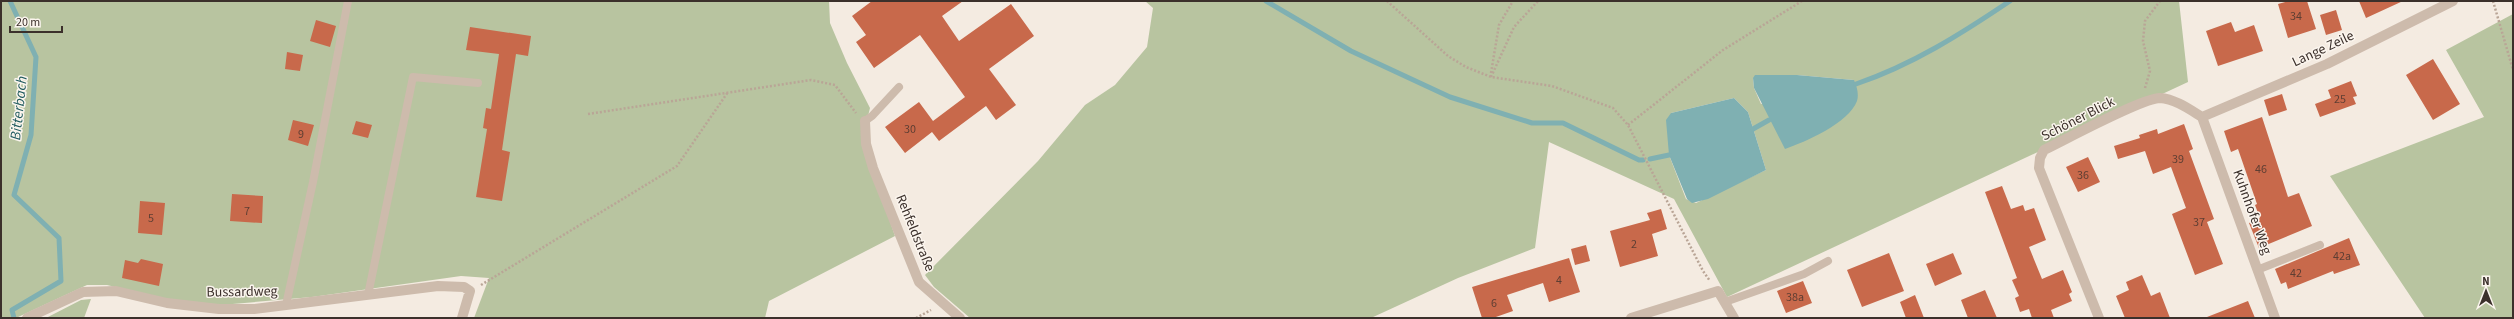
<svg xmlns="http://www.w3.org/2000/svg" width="2514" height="319" viewBox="0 0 2514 319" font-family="'Source Sans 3',sans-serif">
<rect width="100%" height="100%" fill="#f4ebe1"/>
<path fill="#b8c4a0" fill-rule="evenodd" d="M1 1H829L830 23 847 63 870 108 862 140 895 236 769 301 765 318H474L489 278 461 276 312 297 221 305 165 299 107 285H87L16 318H1Z
M1145 1H2179L2188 82 1727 297 1674 199 1549 142 1535 248 1458 278 1371 318H970L934 287 925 275 1038 161 1085 105 1115 85 1147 47 1153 8ZM1797 75 1854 80 1761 104 1754 88 1753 78ZM1734 98 1748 112 1766 170 1696 203 1686 199 1669 155 1671 113Z
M2513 14V318H2425L2330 176 2484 117 2446 50Z
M91 299 84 318H46L81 300Z"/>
<path fill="#7fb0b2" d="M1755 75H1797L1854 80C1857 87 1859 94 1857 101 1849 123 1805 142 1785 149L1754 88 1753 78Z
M1734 98 1748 112 1766 170 1708 199 1692 203 1687 199 1669 155 1666 120 1671 113Z"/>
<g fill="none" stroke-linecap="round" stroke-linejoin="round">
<path stroke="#7fb0b2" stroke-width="5" d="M10 1 36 57 31 135 14 195 59 238 61 281 12 310 14 318
M1266 1 1351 51 1450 97 1532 123H1563L1639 160H1643
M1856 84C1912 65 1961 34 2010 1
M1753 129 1769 120
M1650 159 1669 155"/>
</g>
<path fill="#c8694b" d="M872 1H963L942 16 959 41 1011 4 1034 36 989 69 1016 105 996 120 986 106 939 141 932 132 905 153 885 127 919 102 933 121 965 97 920 35 874 68 856 42 866 35 852 16Z
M2289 1H2307L2316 29 2288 38 2278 4Z
M2359 1H2403L2366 18Z
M2336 10 2342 30 2326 35 2320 15Z
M316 20 336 26 330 47 310 41Z
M2231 22 2235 32 2254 25 2263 51 2218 66 2206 31Z
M470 27 531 36 528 56 516 54 502 150 510 152 502 201 476 197 487 129 483 128 486 108 491 109 499 54 466 50Z
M287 52 303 55 300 71 285 69Z
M2433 59 2460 104 2433 120 2406 75Z
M2351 81 2357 96 2353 97 2356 104 2320 117 2315 104 2331 98 2328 90Z
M2282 94 2287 110 2269 116 2264 100Z
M2262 117 2288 197 2299 193 2312 226 2259 248 2249 223 2260 218 2255 205 2257 204 2238 149 2231 152 2224 131Z
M293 120 314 125 308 146 288 140Z
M356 121 372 125 368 138 352 134Z
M2184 124 2193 149 2189 151 2214 219 2207 222 2223 264 2195 275 2172 214 2186 208 2171 167 2153 174 2145 151 2118 159 2114 146 2140 138 2139 135 2157 129 2158 134Z
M2088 157 2100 182 2078 192 2066 167Z
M2002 186 2011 209 2023 205 2025 211 2034 208 2046 240 2029 247 2042 279 2063 270 2072 292 2069 294 2072 301 2051 310 2054 318H2032L2029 309 2020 312 2015 298 2019 296 2012 280 2017 278 1985 192Z
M232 194 263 196 262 223 230 221Z
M140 201 165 203 162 235 138 233Z
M1661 209 1667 229 1652 234 1658 256 1620 267 1610 231 1650 220 1647 213Z
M2349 238 2360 265 2334 274 2333 271 2288 289 2286 282 2281 284 2275 269Z
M1586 245 1590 261 1575 265 1571 249Z
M1889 253 1904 291 1862 307 1847 270Z
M1953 253 1962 274 1935 286 1926 264Z
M1569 258 1580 292 1549 302 1543 283 1507 295 1513 311 1493 318H1482L1472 287Z
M141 259 163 264 159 286 122 278 125 260 138 263Z
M2142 275 2151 296 2160 292 2170 318H2125L2116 296 2129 290 2126 282Z
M1803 281 1812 303 1786 313 1777 291Z
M1985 290 1997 318H1968L1961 300Z
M1915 295 1924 318H1906L1900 302Z
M2248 301 2255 318H2207V317Z"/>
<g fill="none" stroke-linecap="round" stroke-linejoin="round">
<path stroke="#b9a596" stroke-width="2.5" stroke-dasharray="2 2" stroke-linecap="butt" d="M1387 1 1448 56 1466 67 1491 77 1552 86 1613 108 1628 125 1703 271 1710 281
M2493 1 2513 70
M1491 73 1499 25 1513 1
M1491 77 1514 27 1538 1
M2145 88 2150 71 2143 41 2145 21 2160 1
M588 114 811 80 835 85 856 113
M1628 125 1723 50 1802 1
M481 285 677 166 728 92
M916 318 931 310"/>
<path stroke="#cdbbac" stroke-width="8" d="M865 121 872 116 899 87
M2257 270 2320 245
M368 295 413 77 478 83
M1725 302 1804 274 1828 261
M286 305 313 182 348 1"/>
<path stroke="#cdbbac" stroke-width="10" d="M2202 117 2327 64 2453 1
M2202 117 2275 318
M865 121 866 144 873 168 919 282 960 318
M27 318 83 292 116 291 167 303 219 309H254L438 286 464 287 470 291 462 318
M1631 318 1718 291 1734 318
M2099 318 2039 168 2040 158 2044 150C2065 140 2142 98 2160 98 2175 99 2189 109 2202 117"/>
</g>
<g text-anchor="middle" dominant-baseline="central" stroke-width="3" stroke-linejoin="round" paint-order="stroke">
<g font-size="12" fill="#5e3e33">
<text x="2296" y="16">34</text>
<text x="2340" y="99">25</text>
<text x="910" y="129">30</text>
<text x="301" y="134">9</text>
<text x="2178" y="159">39</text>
<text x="2261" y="169">46</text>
<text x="2083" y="175">36</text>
<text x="247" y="211">7</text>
<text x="151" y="218">5</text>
<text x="2199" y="222">37</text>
<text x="1634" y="244">2</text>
<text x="2342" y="256">42a</text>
<text x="2296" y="273">42</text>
<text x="1559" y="280">4</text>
<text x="1795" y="297">38a</text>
<text x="1494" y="303">6</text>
</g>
<g font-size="14" fill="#3b302b" stroke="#fbf5ee">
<text transform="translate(2323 49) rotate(-25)">Lange Zeile</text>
<text transform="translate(2078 119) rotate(-27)">Schöner Blick</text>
<text transform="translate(2252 212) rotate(70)">Kuhnhofer Weg</text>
<text transform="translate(915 233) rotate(68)">Rehfeldstraße</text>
<text transform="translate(242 292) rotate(-1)">Bussardweg</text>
</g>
<g font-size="15" font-style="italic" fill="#1f5a5e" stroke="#fbf5ee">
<text transform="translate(19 108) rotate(-84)">Bitterbach</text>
</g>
</g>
<rect width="2514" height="319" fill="none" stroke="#3b302b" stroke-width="4"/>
<g transform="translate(2486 291)" stroke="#fbf5ee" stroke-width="3" paint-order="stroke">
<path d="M0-3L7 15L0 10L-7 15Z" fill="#3b302b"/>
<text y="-6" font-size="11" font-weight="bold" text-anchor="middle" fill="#3b302b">N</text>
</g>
<path d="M10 26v6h52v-6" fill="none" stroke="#3b302b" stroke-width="2"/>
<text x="16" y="26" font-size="12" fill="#3b302b" stroke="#fbf5ee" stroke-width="3" paint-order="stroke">20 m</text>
</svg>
